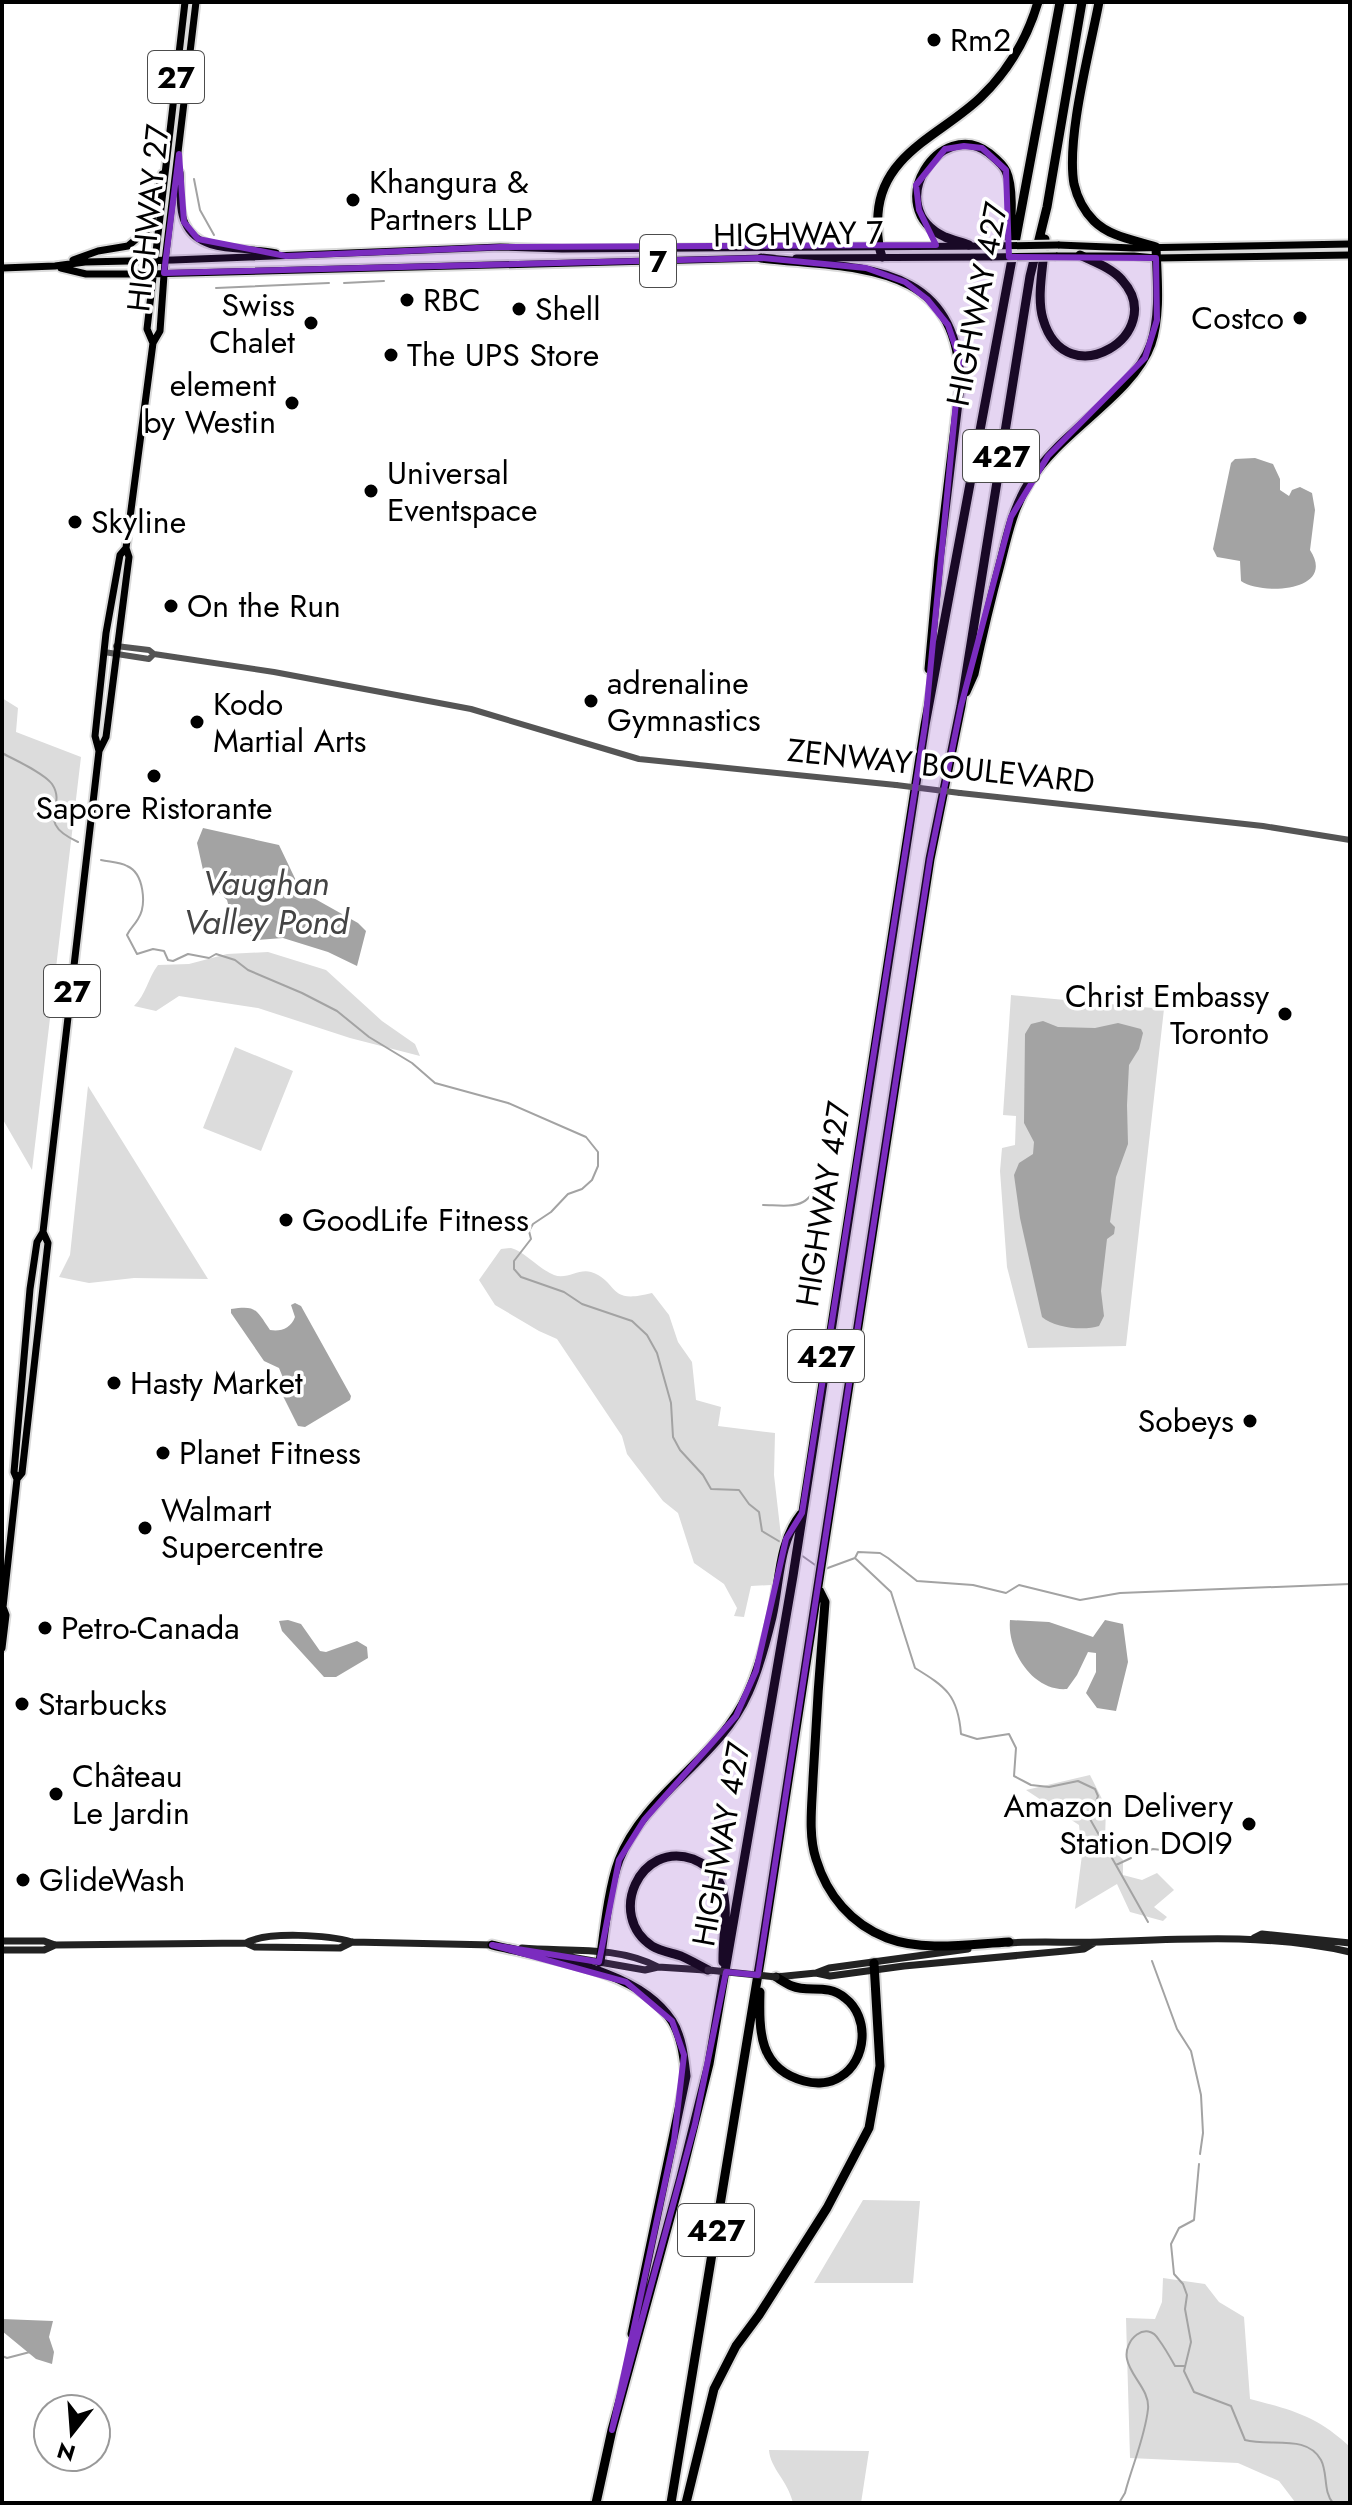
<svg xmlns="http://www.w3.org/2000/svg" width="1352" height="2505" viewBox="0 0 1352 2505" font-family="Jost,sans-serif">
<rect width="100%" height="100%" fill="#fff"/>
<path fill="#dcdcdc" d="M2 698 18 708 16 732 81 757 32 1170 2 1118Z
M268 952 326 970 382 1021 415 1044 420 1056 350 1038 258 1008 179 996 156 1011 134 1006C146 995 148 978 158 965L189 964 227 954Z
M1011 995 1164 1009 1126 1346 1028 1348 1007 1267 1000 1171 1002 1148 1015 1145 1016 1116 1003 1115Z
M235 1047 293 1071 261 1151 203 1128Z
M88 1086 208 1279 134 1278 89 1283 59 1277 70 1255Z
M511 1248C524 1251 539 1269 554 1275 567 1280 579 1268 591 1272 620 1282 606 1305 652 1293L669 1315 678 1342 692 1362 696 1400 721 1407 718 1426 775 1433 774 1475 781 1536 771 1585 751 1586 744 1617 734 1616 737 1608 724 1584 694 1563 678 1513 663 1501 627 1454 622 1436 557 1339 539 1331 495 1305 479 1280 501 1249Z
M1090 1775 1106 1807 1105 1840 1123 1860V1875L1142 1880 1157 1873 1174 1890 1154 1907 1167 1917 1163 1921 1130 1912 1117 1884 1075 1909 1082 1855 1079 1825 1026 1790Z
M863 2200 920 2201 913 2283H814Z
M1163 2278 1205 2284 1219 2302 1244 2317 1250 2399C1292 2410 1317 2416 1350 2447V2503L1295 2502 1279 2481 1238 2463 1130 2458 1126 2318 1155 2319 1162 2302Z
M769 2450 869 2451 861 2503H793C788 2481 770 2468 769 2450Z"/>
<path fill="#a3a3a3" d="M1255 458 1273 464 1280 479V490L1289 496 1292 490 1300 487 1312 493 1315 510 1310 550C1337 591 1263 596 1241 581L1240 561 1217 557 1213 549 1231 463 1235 459Z
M203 828 279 845 301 891 358 923 366 931 357 966 328 952 283 938 257 940 234 926 227 900 205 879 197 843Z
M1043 1021 1058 1027 1095 1028 1118 1023 1141 1029 1143 1033 1139 1049 1129 1065 1127 1105 1128 1144 1116 1177 1110 1222 1115 1227 1114 1234 1107 1239 1101 1291 1104 1316 1099 1326C1084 1331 1055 1328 1042 1317L1020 1218 1014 1175 1019 1163 1033 1154 1034 1142 1024 1123 1025 1034 1031 1024Z
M295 1303 301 1306 351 1396 350 1400 305 1427 298 1426 283 1396 286 1385 279 1368 264 1361 231 1313V1309C257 1305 256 1310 270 1330 281 1332 291 1328 295 1317L291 1305Z
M288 1620 301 1624 320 1651 326 1652 357 1641 367 1647 368 1658 336 1677H324L282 1631 279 1621Z
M1010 1620 1049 1622 1093 1637 1105 1620 1123 1624 1128 1662 1116 1711 1097 1708 1086 1693 1096 1672V1653L1088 1652 1077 1675 1067 1689C1033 1692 1007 1651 1010 1620Z
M2 2319 53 2321 49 2337 54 2352 52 2364 36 2359 2 2331Z"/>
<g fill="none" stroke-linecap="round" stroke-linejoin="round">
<path stroke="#a3a3a3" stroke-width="2" d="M194 179 200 210 214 235
M344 283 384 281
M216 288 329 283
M2 753C15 760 44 773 52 784 68 808 33 821 78 842
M101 860C110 862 120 862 127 866 144 873 147 905 138 919 134 926 130 928 127 935L137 954 153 949 164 951 168 960 173 961 188 954 209 958 216 954 235 960 248 970 302 993 337 1011 369 1037 412 1063 435 1083 508 1103 586 1137 598 1152V1166L592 1180 582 1189 568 1194 551 1212 533 1224 529 1231 531 1239 514 1261V1269L521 1277 564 1292 582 1304 632 1321 647 1335 657 1353 671 1403 673 1437 680 1450 703 1475 711 1489 739 1490 749 1504 759 1512 762 1531 782 1543
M763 1205C775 1205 792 1208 803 1202 811 1198 814 1189 822 1185
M801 1555 818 1567
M856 1559 891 1592 915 1668C946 1687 958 1695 961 1734L977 1739 1009 1734 1016 1748 1014 1776 1031 1785 1049 1787 1078 1781 1095 1789 1098 1796 1090 1819 1148 1922
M825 1569 855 1558 858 1552 880 1553 888 1558 917 1581 973 1585 1006 1593 1019 1585 1080 1600 1120 1593 1350 1584
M1144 1852 1153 1849 1162 1850
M1116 1865 1131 1858
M1152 1961 1177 2029 1191 2051 1201 2095 1203 2133 1200 2154
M1199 2164 1194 2220 1179 2228 1171 2244 1174 2274 1183 2284 1187 2295 1185 2309 1191 2342 1184 2371 1194 2392 1231 2406 1245 2440C1271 2447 1307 2434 1321 2460 1328 2473 1323 2492 1333 2503
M2 2356 7 2358 30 2352
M1119 2503 1125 2493C1132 2466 1145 2437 1148 2409 1150 2390 1130 2376 1127 2359 1123 2340 1147 2319 1159 2340 1165 2348 1170 2357 1175 2366H1184"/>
<g stroke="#dbdbdb" stroke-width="11">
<path id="primary" d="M180 173C181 188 178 209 185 223 199 256 248 246 276 253
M1058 245 1133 248 1350 244
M1056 256H1134L1156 258 1350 255
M796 258 992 257
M73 260 98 251 128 246 147 230 152 220 162 174
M2 268 55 266 85 262 173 260 500 247 562 249 993 246
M61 268 86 274H147L764 258
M153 343 147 329 185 2
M99 751 95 736 106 633 120 555 126 548
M17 1479 22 1473 48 1243 43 1232
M2 1648 6 1615 3 1607 17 1479 14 1472 30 1289 37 1242 43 1232 99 751 106 737 129 557 126 548 153 343 160 331 165 261 196 2"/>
</g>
<g stroke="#dbdbdb" stroke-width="13">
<path id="motorway" d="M1045 239C1044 264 1036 296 1043 319 1066 398 1170 333 1122 280 1112 268 1094 262 1080 255
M969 245C961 242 952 240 945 237 880 207 941 116 989 153 995 158 1003 164 1006 171 1015 190 1010 231 1009 252
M882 257C877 243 877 228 878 214 882 153 943 134 981 97 1009 70 1027 39 1038 2
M761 258C854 269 960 259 960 386L939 560 929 669
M966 692 974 674C982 636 991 598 1001 561 1008 532 1014 506 1030 481 1060 431 1133 395 1151 344 1161 314 1157 278 1156 247 1135 240 1110 237 1094 221 1084 211 1077 197 1074 184 1066 138 1090 50 1099 2
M819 1590 825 1602C820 1661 816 1720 813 1779 812 1805 808 1834 816 1859 827 1895 851 1924 887 1938 924 1952 970 1944 1009 1942
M492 1945C548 1959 638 1968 672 2021 682 2037 684 2058 686 2076L632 2334
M600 1962C604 1933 609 1886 619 1860 645 1793 720 1758 748 1693 759 1669 766 1642 772 1617 780 1582 778 1543 801 1514
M708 1970C699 1965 690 1960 681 1956 672 1953 660 1951 652 1946 606 1916 640 1840 693 1859 703 1863 711 1869 717 1878 732 1901 722 1935 723 1962
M760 1992C759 2032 759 2069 804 2081 815 2084 829 2084 840 2077 867 2061 870 2017 845 1998 827 1983 809 1993 792 1986 787 1984 781 1980 776 1977
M596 2503 612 2430 680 2181 709 2064 793 1576 925 725 1060 2
M671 2503 761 1956 930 859 961 706 1030 276 1047 207 1082 2
M686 2503 714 2389 736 2346 759 2315 827 2208 869 2128 880 2066 874 1963"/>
</g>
<path stroke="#555" stroke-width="6" d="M116 646 149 650 154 654 274 672 471 709 639 759 896 785
M104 652 149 659 154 654
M960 793 1263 826 1350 840"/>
<path stroke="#222" stroke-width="7" d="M1254 1938 1262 1934 1350 1943
M2 1941H44L55 1945 246 1943 255 1947 340 1948 352 1942
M246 1943C267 1931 329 1935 352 1942L494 1945
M1008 1943C1038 1941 1069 1943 1100 1942 1184 1939 1267 1933 1350 1952
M522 1948C565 1952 617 1945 658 1967
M2 1950H44L55 1945
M554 1951 565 1956 645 1970 658 1967 705 1970
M816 1973 829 1968 968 1949
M776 1977 816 1973 830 1976 904 1966 1065 1951 1084 1949 1094 1943"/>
<use href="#primary" stroke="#000" stroke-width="7"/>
<use href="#motorway" stroke="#000" stroke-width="9"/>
<g stroke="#dbdbdb" stroke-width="11" stroke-linecap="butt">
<path id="primary-bridge" d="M993 246 1058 245
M992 257 1056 256"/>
</g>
<path stroke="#555" stroke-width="6" d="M896 785 960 793"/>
<path stroke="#222" stroke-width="7" d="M708 1970 776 1977"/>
<use href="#primary-bridge" stroke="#000" stroke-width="7"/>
</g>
<path fill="#7b2cbf" fill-opacity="0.2" stroke="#7b2cbf" stroke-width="6" stroke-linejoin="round" d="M964 146 982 148 1006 170 1009 257 1156 258 1157 320 1145 358 1048 456 1011 517 961 706 930 859 758 1975 726 1972 695 2124 612 2430 674 2140 684 2055 672 2021 626 1982 492 1945 599 1962 619 1860 644 1820 736 1716 756 1671 786 1539 802 1513 925 725 960 360 948 325 927 299 905 282 866 268 761 258 164 273 179 154 184 222 198 239 286 256 500 247 936 245 919 210 916 185 945 149Z"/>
<g fill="#000" stroke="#fff" stroke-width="3">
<circle cx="934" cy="40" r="8"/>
<circle cx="353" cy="200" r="8"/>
<circle cx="407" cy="300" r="8"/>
<circle cx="519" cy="309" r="8"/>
<circle cx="1300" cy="318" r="8"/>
<circle cx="311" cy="323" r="8"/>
<circle cx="391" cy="355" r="8"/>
<circle cx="292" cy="403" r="8"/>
<circle cx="371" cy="491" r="8"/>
<circle cx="75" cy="522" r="8"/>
<circle cx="171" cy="606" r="8"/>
<circle cx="591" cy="701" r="8"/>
<circle cx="197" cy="722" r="8"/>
<circle cx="154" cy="776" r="8"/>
<circle cx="1285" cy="1014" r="8"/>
<circle cx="286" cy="1220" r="8"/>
<circle cx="114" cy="1383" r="8"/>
<circle cx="1250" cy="1421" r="8"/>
<circle cx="163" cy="1453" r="8"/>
<circle cx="145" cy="1528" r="8"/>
<circle cx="45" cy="1628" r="8"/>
<circle cx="22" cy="1704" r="8"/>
<circle cx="56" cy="1794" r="8"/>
<circle cx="1249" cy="1824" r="8"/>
<circle cx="23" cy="1880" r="8"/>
</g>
<g text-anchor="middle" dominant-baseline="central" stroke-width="7" stroke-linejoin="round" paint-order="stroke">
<g fill="#fff" stroke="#4c4c4c" stroke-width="2">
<rect x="148" y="51" width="56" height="52" rx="6"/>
<rect x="640" y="235" width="36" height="52" rx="6"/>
<rect x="963" y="430" width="76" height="52" rx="6"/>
<rect x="44" y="965" width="56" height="52" rx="6"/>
<rect x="788" y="1330" width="76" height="52" rx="6"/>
<rect x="678" y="2204" width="76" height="52" rx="6"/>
</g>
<g font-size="30" font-weight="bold" fill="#000">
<text x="176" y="77">27</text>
<text x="658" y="261">7</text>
<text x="1001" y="456">427</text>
<text x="72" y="991">27</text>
<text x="826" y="1356">427</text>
<text x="716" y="2230">427</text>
</g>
<g font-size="32" fill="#000" stroke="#fff" text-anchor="start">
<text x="950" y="40">Rm2</text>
<text x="369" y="182">Khangura &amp;<tspan x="369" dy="37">Partners LLP</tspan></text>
<text x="423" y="300">RBC</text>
<text x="295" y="305" text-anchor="end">Swiss<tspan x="295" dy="37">Chalet</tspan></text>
<text x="535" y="309">Shell</text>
<text x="1284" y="318" text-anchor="end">Costco</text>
<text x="407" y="355">The UPS Store</text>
<text x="276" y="385" text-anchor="end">element<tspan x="276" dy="37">by Westin</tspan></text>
<text x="387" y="473">Universal<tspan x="387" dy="37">Eventspace</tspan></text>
<text x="91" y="522">Skyline</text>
<text x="187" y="606">On the Run</text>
<text x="607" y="683">adrenaline<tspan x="607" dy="37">Gymnastics</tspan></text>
<text x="213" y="704">Kodo<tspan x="213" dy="37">Martial Arts</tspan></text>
<text x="154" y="808" text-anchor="middle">Sapore Ristorante</text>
<text x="1269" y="996" text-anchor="end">Christ Embassy<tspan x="1269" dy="37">Toronto</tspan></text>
<text x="302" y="1220">GoodLife Fitness</text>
<text x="130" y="1383">Hasty Market</text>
<text x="1234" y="1421" text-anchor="end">Sobeys</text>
<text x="179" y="1453">Planet Fitness</text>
<text x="161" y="1510">Walmart<tspan x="161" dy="37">Supercentre</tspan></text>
<text x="61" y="1628">Petro-Canada</text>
<text x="38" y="1704">Starbucks</text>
<text x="72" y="1776">Château<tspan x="72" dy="37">Le Jardin</tspan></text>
<text x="1233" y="1806" text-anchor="end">Amazon Delivery<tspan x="1233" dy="37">Station DOI9</tspan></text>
<text x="39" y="1880">GlideWash</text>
</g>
<g font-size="32" fill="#000" stroke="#fff">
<text transform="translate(148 218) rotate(-84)">HIGHWAY 27</text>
<text transform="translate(798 234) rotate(-1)">HIGHWAY 7</text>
<text transform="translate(977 304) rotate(-79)">HIGHWAY 427</text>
<text transform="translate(941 766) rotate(6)">ZENWAY BOULEVARD</text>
<text transform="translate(823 1204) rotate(-81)">HIGHWAY 427</text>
<text transform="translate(721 1844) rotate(-80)">HIGHWAY 427</text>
</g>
<g font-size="34" font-style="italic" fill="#444" stroke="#fff">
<text x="266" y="883">Vaughan<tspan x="266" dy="39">Valley Pond</tspan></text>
</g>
</g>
<rect width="1352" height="2505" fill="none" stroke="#000000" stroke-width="8"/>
<g transform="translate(72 2433) rotate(197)"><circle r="38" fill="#ffffff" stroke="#999999" stroke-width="2"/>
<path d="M0-6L14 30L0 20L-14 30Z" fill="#000000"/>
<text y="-12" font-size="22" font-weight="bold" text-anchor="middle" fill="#000000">N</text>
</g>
</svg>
